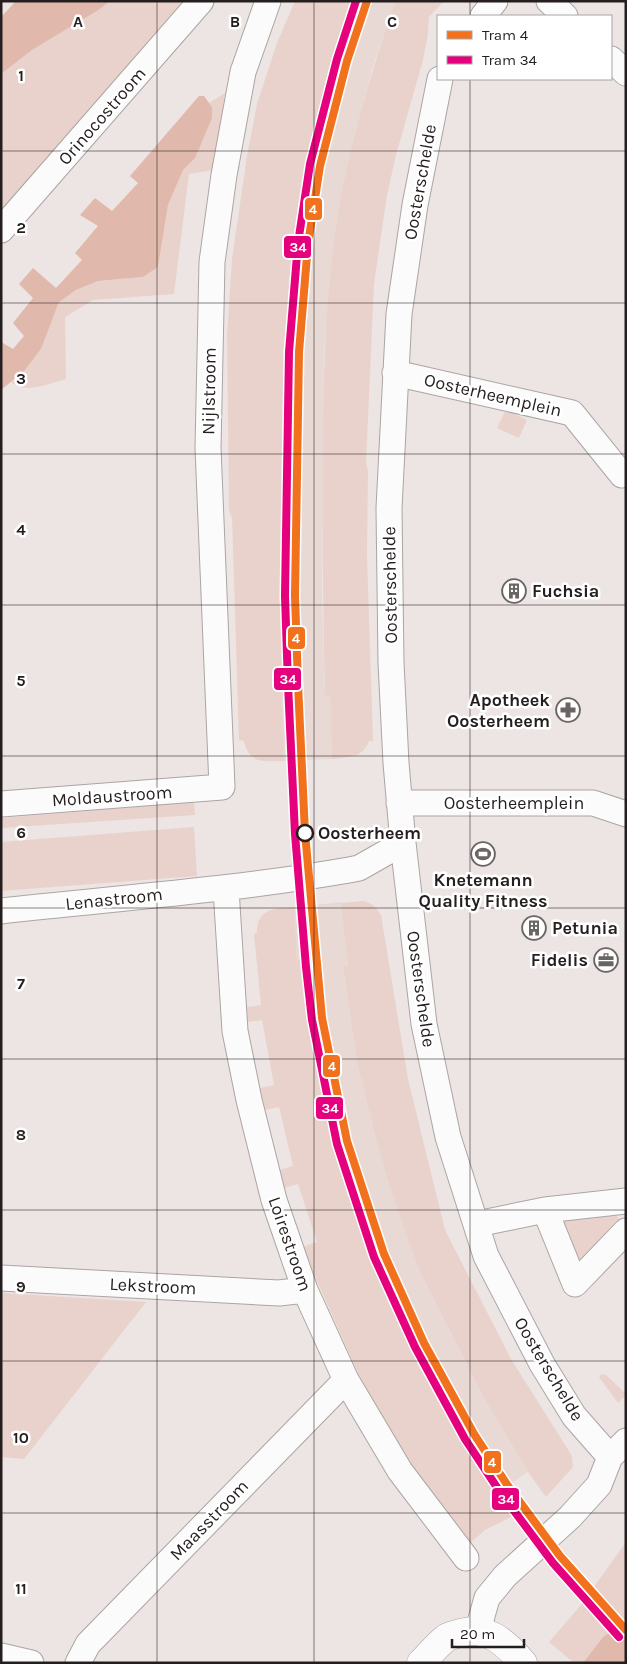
<svg xmlns="http://www.w3.org/2000/svg" width="627" height="1664" viewBox="0 0 627 1664" font-family="Karla,sans-serif">
<rect width="100%" height="100%" fill="#ece5e3"/>
<path fill="#e9d9d5" d="M354 1H395L372 69 346 173 334 248 324 353 322 599 325 695H330L332 759 283 761 281 686 284 685 282 493 289 299 308 161 333 60Z
M342 902 348 967 343 968 357 1062 373 1127 418 1268 485 1400 528 1472 500 1491 492 1486 465 1445 416 1354 371 1256 353 1202 334 1138 318 1067 303 960H297L293 907Z"/>
<path fill="#e9d2cb" d="M110 1H191L1 214V74L32 50 100 9Z
M295 1H354L333 60 308 161 289 299 282 493 284 685 281 686 284 761C265 761 249 765 244 741L239 740 232 518 229 511 227 336 232 259 247 156 257 104 277 43Z
M395 1H444L429 17 428 34 423 60 396 155 387 195 374 284 366 463 368 471 367 556 373 741H369C363 758 348 757 332 759L330 695H325C323 608 322 521 323 435 324 347 327 258 346 172 359 114 376 57 395 1Z
M225 93 213 170 189 174 174 294 93 300 65 317 66 379C50 383 25 395 11 382L25 370 41 349 59 302 76 290 98 281 143 277 158 267 168 205 183 170 195 158 212 107 209 103Z
M506 410 527 420 519 438 497 428Z
M194 802 195 815 1 828V818Z
M194 827 197 876 1 891V842Z
M363 901C372 903 376 907 381 915L408 1079 445 1230 511 1359 572 1456 573 1467 546 1497 528 1472 485 1400 418 1268 389 1184 373 1127 357 1062 343 967 348 966 341 903Z
M294 907 297 960 303 959 318 1067 334 1138 353 1202 371 1256 416 1354 465 1445 492 1486 500 1491 513 1516 485 1530 469 1544 412 1474 357 1371 302 1247 317 1242 298 1184 284 1188 279 1170 293 1166 279 1107 265 1110 260 1088 274 1085 262 1020 248 1022 247 1007 261 1005 254 934 257 933C256 909 275 908 294 907Z
M615 1214 621 1222 581 1260 575 1257 561 1222 562 1219Z
M1 1293 146 1302 24 1459 1 1457Z
M602 1374 606 1375 625 1393V1396L618 1403 599 1377Z
M626 1542V1621L603 1637 583 1663H574L549 1642 581 1605Z"/>
<path fill="#e0b8ac" d="M16 1H110L100 9 32 50 1 74V17Z
M199 96H204L212 107V118L195 158 183 170 168 205 158 267 143 277 98 281 76 290 59 302 41 349 25 370 1 390V342L13 349 24 336 13 323 33 298 19 284 33 268 56 288 82 260 75 253 98 226 80 215 95 198 112 211 138 183 130 176Z
M626 1621V1663H583L603 1637Z"/>
<g fill="none" stroke-linecap="round" stroke-linejoin="round">
<g stroke="#aba5a3" stroke-width="27">
<path id="street" d="M549 1 565 16
M483 16 495 1
M611 59 626 73
M440 79 415 205 399 314 389 508 391 663 396 763 403 843 424 1024 448 1137 486 1256 542 1364 574 1416 610 1457
M1 230 201 1
M395 373 572 413 622 475
M399 803H593L626 814
M1 804 222 787 208 448 212 262 224 175 243 72 268 1
M226 889 235 1031 249 1100 274 1200 305 1290 346 1380 400 1471 466 1558
M1 911C117 898 234 890 349 870L359 868 403 843
M545 1210 575 1284 626 1231
M477 1224 545 1210 626 1201
M1 1278 279 1293 305 1290
M478 1630 487 1598 505 1576 570 1517 599 1485 610 1457 626 1441
M1 1656 31 1663
M78 1663 88 1644 346 1380"/>
</g>
<g stroke="#aba5a3" stroke-width="29">
<path id="secondary" d="M421 1663C429 1655 437 1645 446 1638 449 1636 454 1635 457 1634 486 1624 505 1642 523 1663"/>
</g>
<use href="#street" stroke="#fcfbfb" stroke-width="25"/>
<use href="#secondary" stroke="#fcfbfb" stroke-width="28"/>
<g stroke="#fff" stroke-width="11">
<path id="tram-1" d="M367 1 347 61 320 166 308 244 299 352 295 596 298 684 305 833 322 1018 347 1141 384 1254 424 1343 474 1434 508 1486 560 1556 626 1630"/>
</g>
<g stroke="#fff" stroke-width="11">
<path id="tram-2" d="M356 1 337 59 310 164 298 243 289 352 285 596 288 684 295 834 306 967 312 1020 337 1144 374 1257 415 1347 465 1439 500 1492 553 1563 619 1637"/>
</g>
<use href="#tram-1" stroke="#f1711c" stroke-width="8"/>
<use href="#tram-2" stroke="#e5007d" stroke-width="8"/>
</g>
<path fill="none" stroke="#241f1e" stroke-width="1" stroke-opacity="0.55" d="M157 1V1663M314 1V1663M470 1V16M470 79V1663M1 151H626M1 303H626M1 454H626M1 605H626M1 756H626M1 908H626M1 1059H626M1 1210H626M1 1361H626M1 1513H626"/>
<defs>
<g id="building-ring" transform="scale(1.25)"><circle r="9.5" fill="#fff" stroke="#6a6463" stroke-width="1.5"/><path d="M-4-6H4V6H1V3H-1V6H-4ZM-2.5-4.3h1.7v1.8h-1.7ZM.8-4.3h1.7v1.8H.8ZM-2.5-1h1.7V.8h-1.7ZM.8-1h1.7V.8H.8Z" fill="#6a6463"/></g>
<g id="pharmacy-ring" transform="scale(1.25)"><circle r="9.5" fill="#fff" stroke="#6a6463" stroke-width="1.5"/><path d="M-2-6h4v4h4v4h-4v4h-4v-4h-4v-4h4Z" fill="#6a6463"/></g>
<g id="stadium-ring" transform="scale(1.25)"><circle r="9.5" fill="#fff" stroke="#6a6463" stroke-width="1.5"/><path d="M0-5a6.5 5 0 1 0 0 10a6.5 5 0 1 0 0-10ZM-3.5-1.8h7v3.6h-7Z" fill="#6a6463"/></g>
<g id="office-ring" transform="scale(1.25)"><circle r="9.5" fill="#fff" stroke="#6a6463" stroke-width="1.5"/><path d="M-6-3h4V-5.5h4V-3h4V5H-6ZM-1-4.5V-3h2v-1.5ZM-6 0V1H6V0Z" fill="#6a6463"/></g>
</defs>
<g fill-rule="evenodd">
<use href="#building-ring" x="514" y="591"/>
<use href="#pharmacy-ring" x="568" y="710"/>
<use href="#stadium-ring" x="483" y="854"/>
<use href="#building-ring" x="534" y="928"/>
<use href="#office-ring" x="606" y="960"/>
</g>
<circle fill="#fff" stroke="#241f1e" stroke-width="2.5" cx="305" cy="833" r="8"/>
<g text-anchor="middle" dominant-baseline="central" stroke-width="5" stroke-linejoin="round" paint-order="stroke">
<g font-size="18" fill="#241f1e" stroke="#fff">
<text transform="translate(102 116) rotate(-49)">Orinocostroom</text>
<text transform="translate(420 182) rotate(-80)">Oosterschelde</text>
<text transform="translate(209 391) rotate(-89)">Nijlstroom</text>
<text transform="translate(493 395) rotate(13)">Oosterheemplein</text>
<text transform="translate(390 585) rotate(-91)">Oosterschelde</text>
<text transform="translate(112 796) rotate(-4)">Moldaustroom</text>
<text x="514" y="803">Oosterheemplein</text>
<text transform="translate(114 899) rotate(-6)">Lenastroom</text>
<text transform="translate(421 989) rotate(82)">Oosterschelde</text>
<text transform="translate(290 1244) rotate(71)">Loirestroom</text>
<text transform="translate(153 1286) rotate(3)">Lekstroom</text>
<text transform="translate(549 1369) rotate(59)">Oosterschelde</text>
<text transform="translate(209 1520) rotate(-46)">Maasstroom</text>
</g>
<g font-size="18" font-weight="bold" fill="#241f1e" stroke="#fff" text-anchor="start">
<text x="532" y="591">Fuchsia</text>
<text x="550" y="700" text-anchor="end">Apotheek<tspan x="550" dy="21">Oosterheem</tspan></text>
<text x="483" y="880" text-anchor="middle">Knetemann<tspan x="483" dy="21">Quality Fitness</tspan></text>
<text x="552" y="928">Petunia</text>
<text x="588" y="960" text-anchor="end">Fidelis</text>
</g>
<g font-size="18" font-weight="bold" fill="#241f1e" stroke="#fff" text-anchor="start">
<text x="318" y="833">Oosterheem</text>
</g>
</g>
<g font-size="16" text-anchor="middle" font-weight="bold" fill="#241f1e" stroke="#fff" stroke-width="5" stroke-linejoin="round" paint-order="stroke">
<text x="78" y="27">A</text>
<text x="235" y="27">B</text>
<text x="392" y="27">C</text>
<text x="21" y="81">1</text>
<text x="21" y="233">2</text>
<text x="21" y="384">3</text>
<text x="21" y="535">4</text>
<text x="21" y="686">5</text>
<text x="21" y="838">6</text>
<text x="21" y="989">7</text>
<text x="21" y="1140">8</text>
<text x="21" y="1292">9</text>
<text x="21" y="1443">10</text>
<text x="21" y="1594">11</text>
</g>
<g stroke="#fff" stroke-width="2">
<rect x="304" y="197" width="19" height="24" rx="5" fill="#f1711c"/>
<rect x="283" y="235" width="29" height="24" rx="5" fill="#e5007d"/>
<rect x="287" y="626" width="19" height="24" rx="5" fill="#f1711c"/>
<rect x="273" y="667" width="29" height="24" rx="5" fill="#e5007d"/>
<rect x="322" y="1054" width="19" height="24" rx="5" fill="#f1711c"/>
<rect x="315" y="1096" width="29" height="24" rx="5" fill="#e5007d"/>
<rect x="483" y="1450" width="19" height="24" rx="5" fill="#f1711c"/>
<rect x="491" y="1487" width="29" height="24" rx="5" fill="#e5007d"/>
</g>
<g font-size="14" text-anchor="middle" font-weight="bold" fill="#fff">
<text x="313" y="214">4</text>
<text x="298" y="252">34</text>
<text x="296" y="643">4</text>
<text x="288" y="684">34</text>
<text x="332" y="1071">4</text>
<text x="330" y="1113">34</text>
<text x="492" y="1467">4</text>
<text x="506" y="1504">34</text>
</g>
<rect width="627" height="1664" fill="none" stroke="#241f1e" stroke-width="5"/>
<rect x="437" y="15" width="175" height="65" fill="#ffffff" stroke="#a7a5a5"/>
<rect x="447" y="31" width="25" height="8" fill="#f1711c" stroke="#a7a5a5"/>
<text x="482" y="40" font-size="15" fill="#241f1e">Tram 4</text>
<rect x="447" y="56" width="25" height="8" fill="#e5007d" stroke="#a7a5a5"/>
<text x="482" y="65" font-size="15" fill="#241f1e">Tram 34</text>
<path d="M452 1639v8h72v-8" fill="none" stroke="#241f1e" stroke-width="2.5"/>
<text x="460" y="1639" font-size="15" fill="#241f1e" stroke="#ffffff" stroke-width="4" paint-order="stroke">20 m</text>
</svg>
